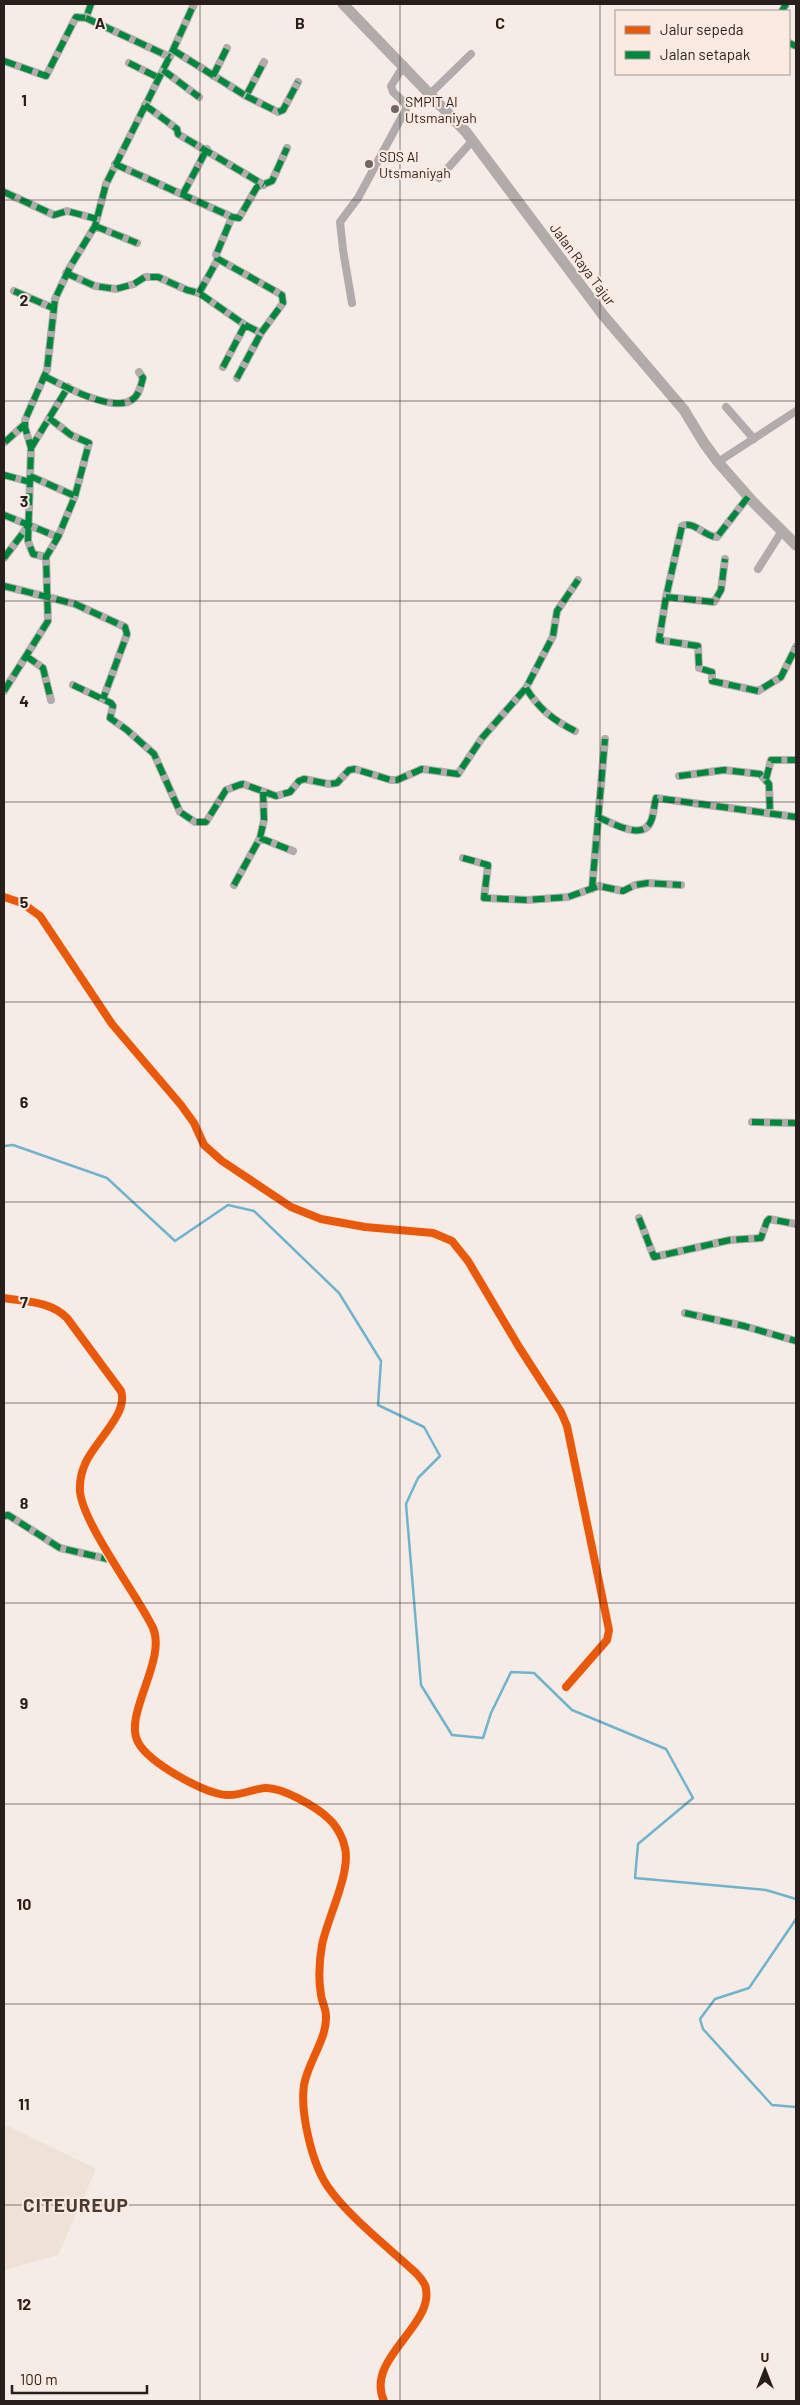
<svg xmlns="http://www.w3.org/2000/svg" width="800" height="2405" viewBox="0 0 800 2405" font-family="Barlow,sans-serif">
<rect width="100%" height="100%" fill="#f5ece7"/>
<path fill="#ede2d5" d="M4 2124 96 2169 58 2255 4 2270Z"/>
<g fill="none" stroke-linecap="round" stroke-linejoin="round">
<path stroke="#71b3cc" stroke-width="2.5" d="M4 1146 13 1145 107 1178 175 1241 228 1205 254 1211 339 1293 381 1361 378 1405 424 1427 440 1456 418 1478 406 1504 421 1685 452 1735 483 1738 491 1713 511 1672 534 1673 572 1710 666 1749 693 1798 638 1844 635 1878 766 1890 796 1899
M796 1919 749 1988 715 1999 700 2019 703 2029 772 2105 796 2107"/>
<path stroke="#b1acab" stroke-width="8" d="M782 11 786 4
M86 18 170 57
M789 43 796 46
M173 50 246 96 264 62
M4 61 46 76 76 17 86 18 91 4
M129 63 159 78
M163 70 199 97
M213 76 227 48
M431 93 471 54
M246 96 278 112 283 110 298 82
M145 105 177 129 178 134 264 185
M115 164 232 217 239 218 257 187 272 181 287 148
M439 178 473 140
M4 192 54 215 67 211 97 219
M183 194 207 149
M95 226 137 243
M66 273 95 286 116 289 134 284 145 277H158L187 290 199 293 245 325 261 333 283 303 282 295 218 259 216 255 232 217
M14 291 53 308
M199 293 218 259
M352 303 343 250 340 222 358 198 406 109V104L393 92 391 86 404 65
M223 367 245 325
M46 377C64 386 114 414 133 399 139 395 141 385 143 378L139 372
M237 378 261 333
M726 407 754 439
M49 418 71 435 89 443 75 496
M5 442 25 424
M31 448 68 387
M718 462 796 411
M4 475 30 482
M30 476 75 496 58 537 46 557 33 554 28 541 31 448 25 427V420L47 370 55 299 70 267 95 226 106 184 173 50 194 4
M748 497 717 537C705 537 693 520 682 526L666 597 659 640 698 646 699 668 712 672V681L758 691 781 677 796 647
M4 515 58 537
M4 558 29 525
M758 569 782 531
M4 586 75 604 125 627 127 634 103 699
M666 597 714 602 721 590 725 559
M26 656 43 668 51 700
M73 685 111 703 113 706 110 718 127 730 154 754 180 812 195 822H206L226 790 239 785 243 784 276 796 290 792 299 781 304 779 329 784 337 783 349 770 355 769 391 780H397L422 769 458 774 482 738 526 688 553 636 557 611 578 580
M526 688C539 709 553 720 575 731
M4 691 48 621 46 557
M679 776 724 770 760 774 769 784 770 813
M766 779 771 760H796
M598 817C610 822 643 842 651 821 654 814 654 805 656 798L796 817
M260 838 293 851
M463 858 488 865 484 898 527 900 568 897 599 886 623 891 635 885 648 883 681 885
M234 885 260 838 264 820 263 792
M592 889 605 739
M4 897 22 903 40 916 112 1024 181 1105 194 1123 204 1145 222 1161 291 1207 321 1219 365 1227 433 1233 452 1241 468 1261 519 1347 561 1412 567 1426 609 1630 607 1640 566 1687
M752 1122 796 1123
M639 1218 654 1257 730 1240 761 1238 767 1221 769 1219 796 1224
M4 1298C27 1302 50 1301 67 1318L121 1391C129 1414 93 1443 85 1464 82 1471 80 1479 80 1486 76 1515 139 1597 153 1628 167 1660 123 1715 138 1742 148 1762 204 1794 227 1795 240 1796 252 1789 265 1788 282 1787 317 1807 329 1819 337 1826 343 1838 345 1848 351 1873 327 1919 322 1945 319 1962 318 1977 321 1995 322 2002 326 2009 326 2016 327 2039 308 2062 304 2085 300 2113 312 2164 328 2187 348 2216 389 2248 416 2273 419 2276 423 2281 425 2285 438 2324 364 2358 384 2401
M685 1313 744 1326 796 1341
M4 1516 8 1515 60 1548 112 1560"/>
<path stroke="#b1aba9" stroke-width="11" d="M343 4 466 132 603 315 684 410 704 443 718 462 753 502 796 545"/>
<path stroke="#00873e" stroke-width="6" stroke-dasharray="12 6" stroke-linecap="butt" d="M782 11 786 4
M86 18 170 57
M789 43 796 46
M173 50 246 96 264 62
M4 61 46 76 76 17 86 18 91 4
M129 63 159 78
M163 70 199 97
M213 76 227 48
M246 96 278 112 283 110 298 82
M145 105 177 129 178 134 264 185
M115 164 232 217 239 218 257 187 272 181 287 148
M4 192 54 215 67 211 97 219
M183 194 207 149
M95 226 137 243
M66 273 95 286 116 289 134 284 145 277H158L187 290 199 293 245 325 261 333 283 303 282 295 218 259 216 255 232 217
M14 291 53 308
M199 293 218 259
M223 367 245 325
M46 377C64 386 114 414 133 399 139 395 141 385 143 378L139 372
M237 378 261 333
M49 418 71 435 89 443 75 496
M5 442 25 424
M31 448 68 387
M4 475 30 482
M30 476 75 496 58 537 46 557 33 554 28 541 31 448 25 427V420L47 370 55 299 70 267 95 226 106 184 173 50 194 4
M748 497 717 537C705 537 693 520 682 526L666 597 659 640 698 646 699 668 712 672V681L758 691 781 677 796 647
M4 515 58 537
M4 558 29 525
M4 586 75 604 125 627 127 634 103 699
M666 597 714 602 721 590 725 559
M26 656 43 668 51 700
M73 685 111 703 113 706 110 718 127 730 154 754 180 812 195 822H206L226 790 239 785 243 784 276 796 290 792 299 781 304 779 329 784 337 783 349 770 355 769 391 780H397L422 769 458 774 482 738 526 688 553 636 557 611 578 580
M526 688C539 709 553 720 575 731
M4 691 48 621 46 557
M679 776 724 770 760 774 769 784 770 813
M766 779 771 760H796
M598 817C610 822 643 842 651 821 654 814 654 805 656 798L796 817
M260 838 293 851
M463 858 488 865 484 898 527 900 568 897 599 886 623 891 635 885 648 883 681 885
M234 885 260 838 264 820 263 792
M592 889 605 739
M752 1122 796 1123
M639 1218 654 1257 730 1240 761 1238 767 1221 769 1219 796 1224
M685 1313 744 1326 796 1341
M4 1516 8 1515 60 1548 112 1560"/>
<g stroke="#fbeae1" stroke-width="11">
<path id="cycleway" d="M4 897 22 903 40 916 112 1024 181 1105 194 1123 204 1145 222 1161 291 1207 321 1219 365 1227 433 1233 452 1241 468 1261 519 1347 561 1412 567 1426 609 1630 607 1640 566 1687
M4 1298C27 1302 50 1301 67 1318L121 1391C129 1414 93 1443 85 1464 82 1471 80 1479 80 1486 76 1515 139 1597 153 1628 167 1660 123 1715 138 1742 148 1762 204 1794 227 1795 240 1796 252 1789 265 1788 282 1787 317 1807 329 1819 337 1826 343 1838 345 1848 351 1873 327 1919 322 1945 319 1962 318 1977 321 1995 322 2002 326 2009 326 2016 327 2039 308 2062 304 2085 300 2113 312 2164 328 2187 348 2216 389 2248 416 2273 419 2276 423 2281 425 2285 438 2324 364 2358 384 2401"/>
</g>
<use href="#cycleway" stroke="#e8590c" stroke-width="8"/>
</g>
<path fill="none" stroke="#261f1c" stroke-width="1" stroke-opacity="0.55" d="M200 4V2401M400 4V2401M600 4V2401M4 200H796M4 401H796M4 601H796M4 802H796M4 1002H796M4 1202H796M4 1403H796M4 1603H796M4 1804H796M4 2004H796M4 2205H796"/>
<g fill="#6e6763" stroke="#fbeae1" stroke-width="2">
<circle cx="395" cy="109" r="5"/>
<circle cx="369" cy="164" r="5"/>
</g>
<g text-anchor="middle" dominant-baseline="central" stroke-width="4" stroke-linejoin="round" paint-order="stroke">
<g font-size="14" fill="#261f1c" stroke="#fbeae1" text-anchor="start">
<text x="405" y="101">SMPIT Al<tspan x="405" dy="16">Utsmaniyah</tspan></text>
<text x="379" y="156">SDS Al<tspan x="379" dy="16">Utsmaniyah</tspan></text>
</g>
<g font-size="14" fill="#261f1c" stroke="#fbeae1">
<text transform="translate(583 264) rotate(53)">Jalan Raya Tajur</text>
</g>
<g font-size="19" font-weight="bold" letter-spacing="1" fill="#483b34" stroke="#fbeae1">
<text x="76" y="2204">CITEUREUP</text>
</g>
</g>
<g font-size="16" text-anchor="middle" font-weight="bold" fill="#261f1c" stroke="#fbeae1" stroke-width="4" stroke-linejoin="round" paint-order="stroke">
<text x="100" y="29">A</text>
<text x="300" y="29">B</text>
<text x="500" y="29">C</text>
<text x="24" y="106">1</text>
<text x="24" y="306">2</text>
<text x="24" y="507">3</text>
<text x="24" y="707">4</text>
<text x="24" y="908">5</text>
<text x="24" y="1108">6</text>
<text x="24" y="1308">7</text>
<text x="24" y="1509">8</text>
<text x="24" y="1709">9</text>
<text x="24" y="1910">10</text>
<text x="24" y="2110">11</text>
<text x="24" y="2310">12</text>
</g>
<rect width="800" height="2405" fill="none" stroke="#261f1c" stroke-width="10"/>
<rect x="615" y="10" width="175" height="65" fill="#fbeae1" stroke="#a69992"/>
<rect x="625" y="26" width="25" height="8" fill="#e8590c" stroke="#a69992"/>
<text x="660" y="35" font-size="15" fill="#261f1c">Jalur sepeda</text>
<rect x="625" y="51" width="25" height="8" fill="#00873e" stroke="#a69992"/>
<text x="660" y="60" font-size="15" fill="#261f1c">Jalan setapak</text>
<g transform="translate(765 2370)" stroke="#fbeae1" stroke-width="4" paint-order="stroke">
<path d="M0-4L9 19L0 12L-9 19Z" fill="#261f1c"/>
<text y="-8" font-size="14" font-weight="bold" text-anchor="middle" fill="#261f1c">U</text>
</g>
<path d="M12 2385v8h135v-8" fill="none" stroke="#261f1c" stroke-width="2.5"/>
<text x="20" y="2385" font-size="15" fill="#261f1c" stroke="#fbeae1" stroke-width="4" paint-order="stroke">100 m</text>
</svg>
